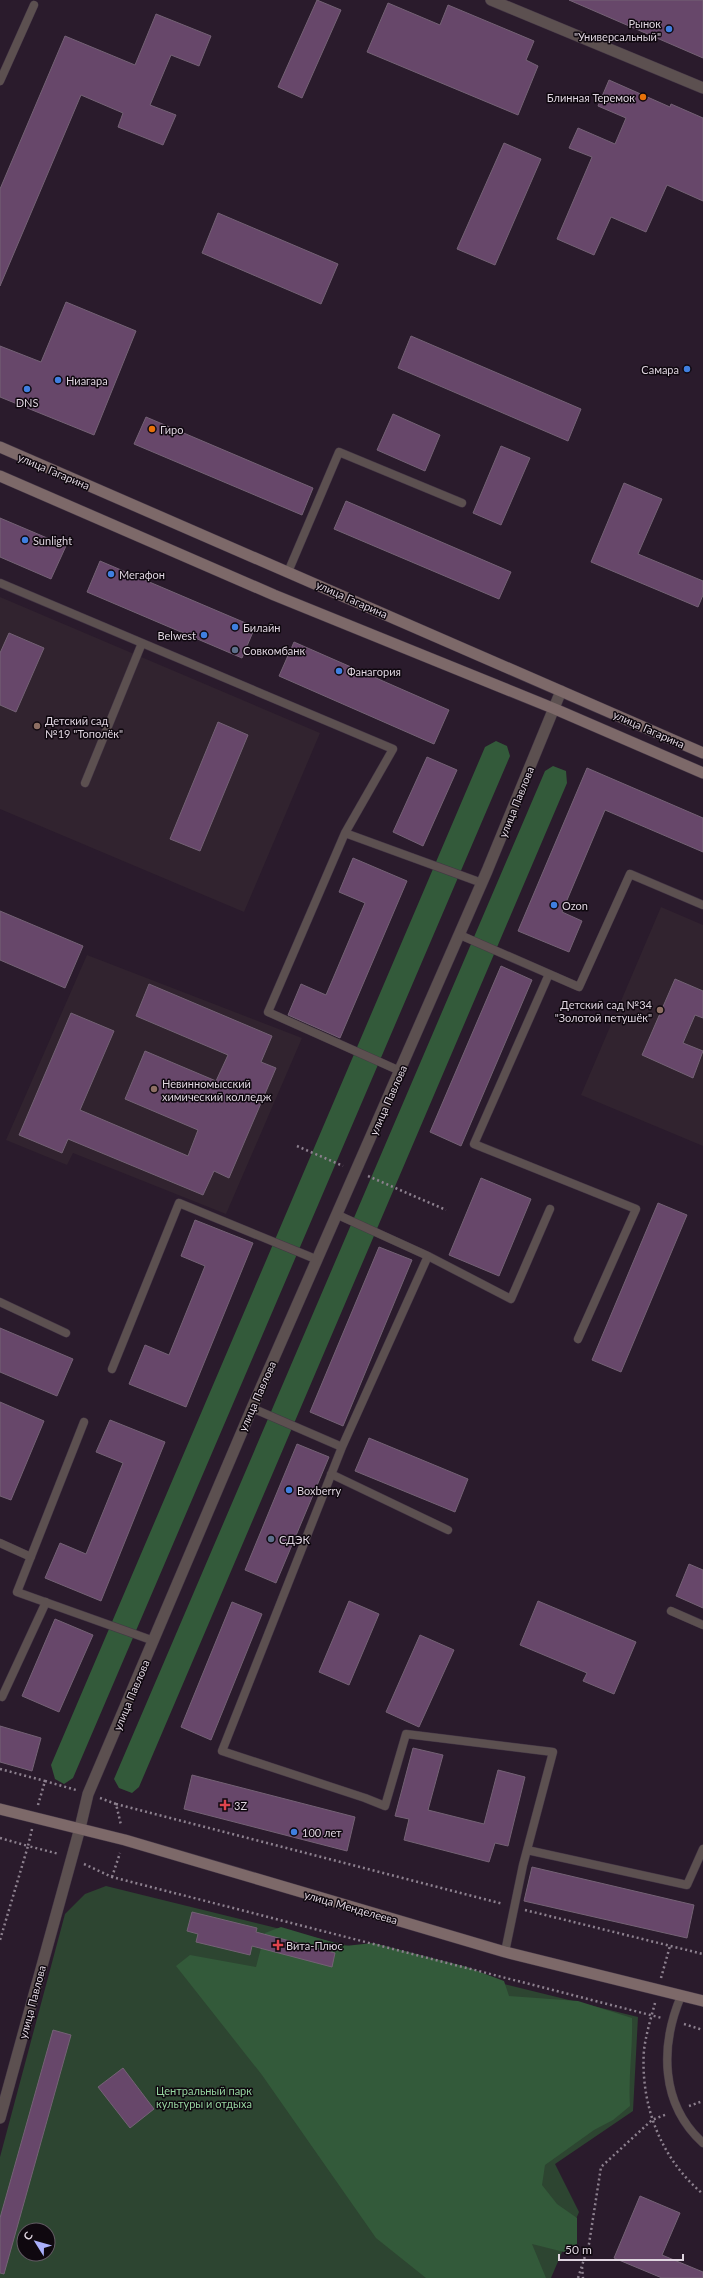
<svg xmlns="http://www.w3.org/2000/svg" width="703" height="2278" viewBox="0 0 703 2278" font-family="Lato,sans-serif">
<rect width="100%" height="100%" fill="#2a1b2c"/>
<path fill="#31232f" d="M0 597 320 733 244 912 0 809Z
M661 907 703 925V1146L581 1095Z
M87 955 302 1038 226 1214 73 1153 67 1165 6 1140Z"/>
<path fill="#2d4531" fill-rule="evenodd" d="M106 1886 638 2017 633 2111 555 2164 579 2212 551 2278H0V2157L65 1914 85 1894ZM24 2230H48V2254H24Z"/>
<path fill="#335a3a" d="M496 741 507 746 510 756 73 1778 64 1784 55 1779 51 1765 485 747Z
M553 766 566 771 567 783 139 1787 132 1793 119 1788 114 1779 545 771Z
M281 1927 345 1946 373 1943 467 1967 504 1981 509 1996 578 2001 632 2018C633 2048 628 2077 630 2106L613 2120 594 2130 545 2165 542 2185 557 2204 577 2218V2244L564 2252 532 2244 546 2278H426L376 2238 262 2075 176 1966 190 1955 256 1967 265 1933Z"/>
<path fill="#67476a" stroke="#746275" d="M317 0 341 10 302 98 278 87Z
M569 0H703V58Z
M388 3 440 25 448 5 534 41 526 60 538 66 518 115 367 52Z
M156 14 211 36 199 66 171 55 150 105 176 115 163 145 118 127 123 113 81 95 0 286V189L65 36 135 65Z
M609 80 670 107 671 104 703 118V201L667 185 646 232 611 217 594 255 557 239 592 157 569 148 578 128 615 144 626 118 598 106Z
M504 143 541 159 495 265 457 249Z
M218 213 338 264 321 304 202 253Z
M66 302 136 331 94 435 0 397V346L41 362Z
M411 336 581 409 568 441 398 368Z
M393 414 440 435 425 471 377 450Z
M146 417 313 488 302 515 134 444Z
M501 446 530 458 501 525 473 513Z
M624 483 662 499 638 554 703 581V595L698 607 591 562Z
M346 501 511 572 499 599 334 529Z
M0 518 66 546 51 579 0 557Z
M100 561 255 627 242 658 87 592Z
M9 633 44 648 16 712 0 705V653Z
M294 642 449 710 434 744 279 676Z
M218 722 248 735 200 851 170 839Z
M427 757 457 770 423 846 393 832Z
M587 768 703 818V852L605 810 562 912 582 921 569 952 518 931Z
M353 858 407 881 340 1038 288 1015 301 984 326 995 365 903 339 892Z
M0 911 83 946 65 988 0 960Z
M501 966 532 980 461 1146 430 1132Z
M675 979 703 991V1018L695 1015 683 1043 703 1051 693 1078 642 1055Z
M149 984 272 1036 261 1062 276 1068 229 1178 214 1171 203 1195 68 1139 62 1153 19 1135 71 1013 114 1031 80 1110 188 1156 198 1130 125 1099 145 1051 216 1081 228 1055 136 1016Z
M481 1178 531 1199 499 1276 449 1255Z
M658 1203 687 1215 621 1372 592 1360Z
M195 1220 253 1243 186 1407 129 1384 145 1345 169 1355 205 1266 181 1256Z
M379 1247 412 1260 343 1426 310 1412Z
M0 1328 73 1359 57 1396 0 1372Z
M0 1402 44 1421 11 1500 0 1496Z
M110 1420 165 1442 101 1601 45 1578 60 1543 86 1554 123 1463 96 1452Z
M369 1438 468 1479 455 1512 355 1471Z
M297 1444 329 1457 276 1583 245 1570Z
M689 1564 703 1570V1608L676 1596Z
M349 1601 379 1614 349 1685 319 1672Z
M538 1601 636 1642 614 1694 583 1681 587 1673 520 1645Z
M232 1602 262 1614 211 1740 181 1727Z
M55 1619 93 1635 59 1712 22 1696Z
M420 1635 454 1650 419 1727 386 1712Z
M0 1726 41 1738 32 1771 0 1762Z
M413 1748 443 1755 428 1810 484 1824 498 1770 525 1777 508 1846 495 1843 489 1862 404 1840 409 1819 395 1816Z
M192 1775 355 1817 347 1851 184 1809Z
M532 1867 694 1905 687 1938 524 1901Z
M192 1912 257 1928 256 1932 335 1953 332 1967 252 1946 250 1955 196 1942 198 1934 187 1931Z
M53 2030 71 2035 4 2274 0 2273V2218Z
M123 2068 154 2109 130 2128 98 2087Z
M640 2196 680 2213 662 2255 703 2272V2278H662L614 2258Z"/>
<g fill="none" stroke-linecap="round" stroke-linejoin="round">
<g stroke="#433545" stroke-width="9">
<path id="service" d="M0 81 34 5
M288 572 339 452 462 503
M0 583 393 749 345 833
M85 783 142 643
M460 935 579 987 630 874 703 905
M549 974 474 1144 636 1209 578 1339
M400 1071 268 1012 345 833 482 883
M338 1215 428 1256 511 1299 550 1209
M0 1302 66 1333
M112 1369 179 1203 318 1260
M252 1408 342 1447 428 1256
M84 1422 17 1592 154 1641
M342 1447 222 1751 365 1798 385 1806 406 1734 553 1752 523 1865 505 1952
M331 1474 448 1530
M0 1543 31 1557
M671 1611 703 1625
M0 1696 2 1697 46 1602
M527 1850 687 1885 703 1849
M681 1996C660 2046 660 2104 703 2143"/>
</g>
<g stroke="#433545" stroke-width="12">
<path id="minor" d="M491 0 703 88
M0 2118 80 1828 88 1794 252 1408 487 871 561 691"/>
</g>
<g stroke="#433545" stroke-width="12">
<path id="secondary" d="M0 447 703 753
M0 476 274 595 555 709 703 773
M0 1809 125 1840 505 1952 703 2001"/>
</g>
<path stroke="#8d818f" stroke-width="2.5" stroke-dasharray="2 3" stroke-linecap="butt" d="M297 1146 343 1166
M368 1176 446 1210
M0 1769 45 1781
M100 1798 116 1804 121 1825
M116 1804 503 1904
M38 1805 45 1781 76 1790
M32 1829 28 1846 59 1854
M0 1838 28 1846 0 1940
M84 1864 112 1877 662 2018
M112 1877 120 1853
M525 1910 703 1954
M661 1978 670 1946
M655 2003C651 2018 646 2034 644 2050 640 2105 661 2159 703 2194
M684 2024 703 2030
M689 2106 703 2101
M582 2267 583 2278
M578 2278 589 2244 601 2167 652 2120 667 2114"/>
<use href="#service" stroke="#5c5050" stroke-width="8"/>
<use href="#minor" stroke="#5c5050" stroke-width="11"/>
<use href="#secondary" stroke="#7d6969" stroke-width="11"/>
</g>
<g fill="#3f7fe0" stroke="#0f080f" stroke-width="1.5">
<circle cx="669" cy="29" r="4"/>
<circle cx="687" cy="369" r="4"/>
<circle cx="58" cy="380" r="4"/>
<circle cx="27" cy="389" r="4"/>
<circle cx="25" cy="540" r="4"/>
<circle cx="111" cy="574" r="4"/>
<circle cx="235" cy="627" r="4"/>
<circle cx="204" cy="635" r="4"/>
<circle cx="339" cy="671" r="4"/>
<circle cx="554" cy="905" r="4"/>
<circle cx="289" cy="1490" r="4"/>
<circle cx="294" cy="1832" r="4"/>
</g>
<g fill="#e8710a" stroke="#0f080f" stroke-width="1.5">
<circle cx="643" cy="97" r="4"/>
<circle cx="152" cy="429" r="4"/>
</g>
<g fill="#5c6f8a" stroke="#0f080f" stroke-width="1.5">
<circle cx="235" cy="650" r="4"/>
<circle cx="271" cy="1539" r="4"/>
</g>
<g fill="#8d6e63" stroke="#0f080f" stroke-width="1.5">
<circle cx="37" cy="726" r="4"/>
<circle cx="660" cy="1010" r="4"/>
<circle cx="154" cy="1089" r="4"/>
</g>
<g fill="#e0444e" stroke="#0f080f" stroke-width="1.5">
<path d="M223 1799h4v4h4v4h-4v4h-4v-4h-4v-4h4z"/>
<path d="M276 1939h4v4h4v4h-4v4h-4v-4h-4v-4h4z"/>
</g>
<g text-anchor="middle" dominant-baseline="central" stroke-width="3" stroke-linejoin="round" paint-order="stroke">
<g font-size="11" fill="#dfd5e0" stroke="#0f080f" text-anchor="start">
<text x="661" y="23" text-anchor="end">Рынок<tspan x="661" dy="13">"Универсальный"</tspan></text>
<text x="635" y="97" text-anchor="end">Блинная Теремок</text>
<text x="679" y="369" text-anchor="end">Самара</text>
<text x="66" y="380">Ниагара</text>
<text x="27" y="402" text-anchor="middle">DNS</text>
<text x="160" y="429">Гиро</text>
<text x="33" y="540">Sunlight</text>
<text x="119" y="574">Мегафон</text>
<text x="243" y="627">Билайн</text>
<text x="196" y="635" text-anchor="end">Belwest</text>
<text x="243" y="650">Совкомбанк</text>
<text x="347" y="671">Фанагория</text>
<text x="45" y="720">Детский сад<tspan x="45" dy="13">№19 "Тополёк"</tspan></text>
<text x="562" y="905">Ozon</text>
<text x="652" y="1004" text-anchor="end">Детский сад №34<tspan x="652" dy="13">"Золотой петушёк"</tspan></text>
<text x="162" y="1083">Невинномысский<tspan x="162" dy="13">химический колледж</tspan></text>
<text x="297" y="1490">Boxberry</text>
<text x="279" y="1539">СДЭК</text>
<text x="234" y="1805">3Z</text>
<text x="302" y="1832">100 лет</text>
<text x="286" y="1945">Вита-Плюс</text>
</g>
<g font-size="11" fill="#dfd5e0" stroke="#0f080f">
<text transform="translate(54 471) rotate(23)">улица Гагарина</text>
<text transform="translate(352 599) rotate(24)">улица Гагарина</text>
<text transform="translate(649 729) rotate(24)">улица Гагарина</text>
<text transform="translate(516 802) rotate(-68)">улица Павлова</text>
<text transform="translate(388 1100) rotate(-66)">улица Павлова</text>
<text transform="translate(257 1396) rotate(-66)">улица Павлова</text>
<text transform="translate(131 1695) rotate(-67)">улица Павлова</text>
<text transform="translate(351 1907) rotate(16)">улица Менделеева</text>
<text transform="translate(32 2002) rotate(-75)">улица Павлова</text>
</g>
<g font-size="11" fill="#95d49f" stroke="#0f080f">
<text x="204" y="2090">Центральный парк<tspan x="204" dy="13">культуры и отдыха</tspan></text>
</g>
</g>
<g transform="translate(36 2242) rotate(307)"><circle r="19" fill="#0f080f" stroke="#625a63"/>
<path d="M0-3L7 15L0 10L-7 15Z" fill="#aab0fb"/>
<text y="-6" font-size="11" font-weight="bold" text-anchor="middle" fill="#dfd5e0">С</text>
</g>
<path d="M559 2254v6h124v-6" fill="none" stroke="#dfd5e0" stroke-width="2"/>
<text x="565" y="2254" font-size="12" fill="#dfd5e0" stroke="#0f080f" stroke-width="3" paint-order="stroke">50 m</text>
</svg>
